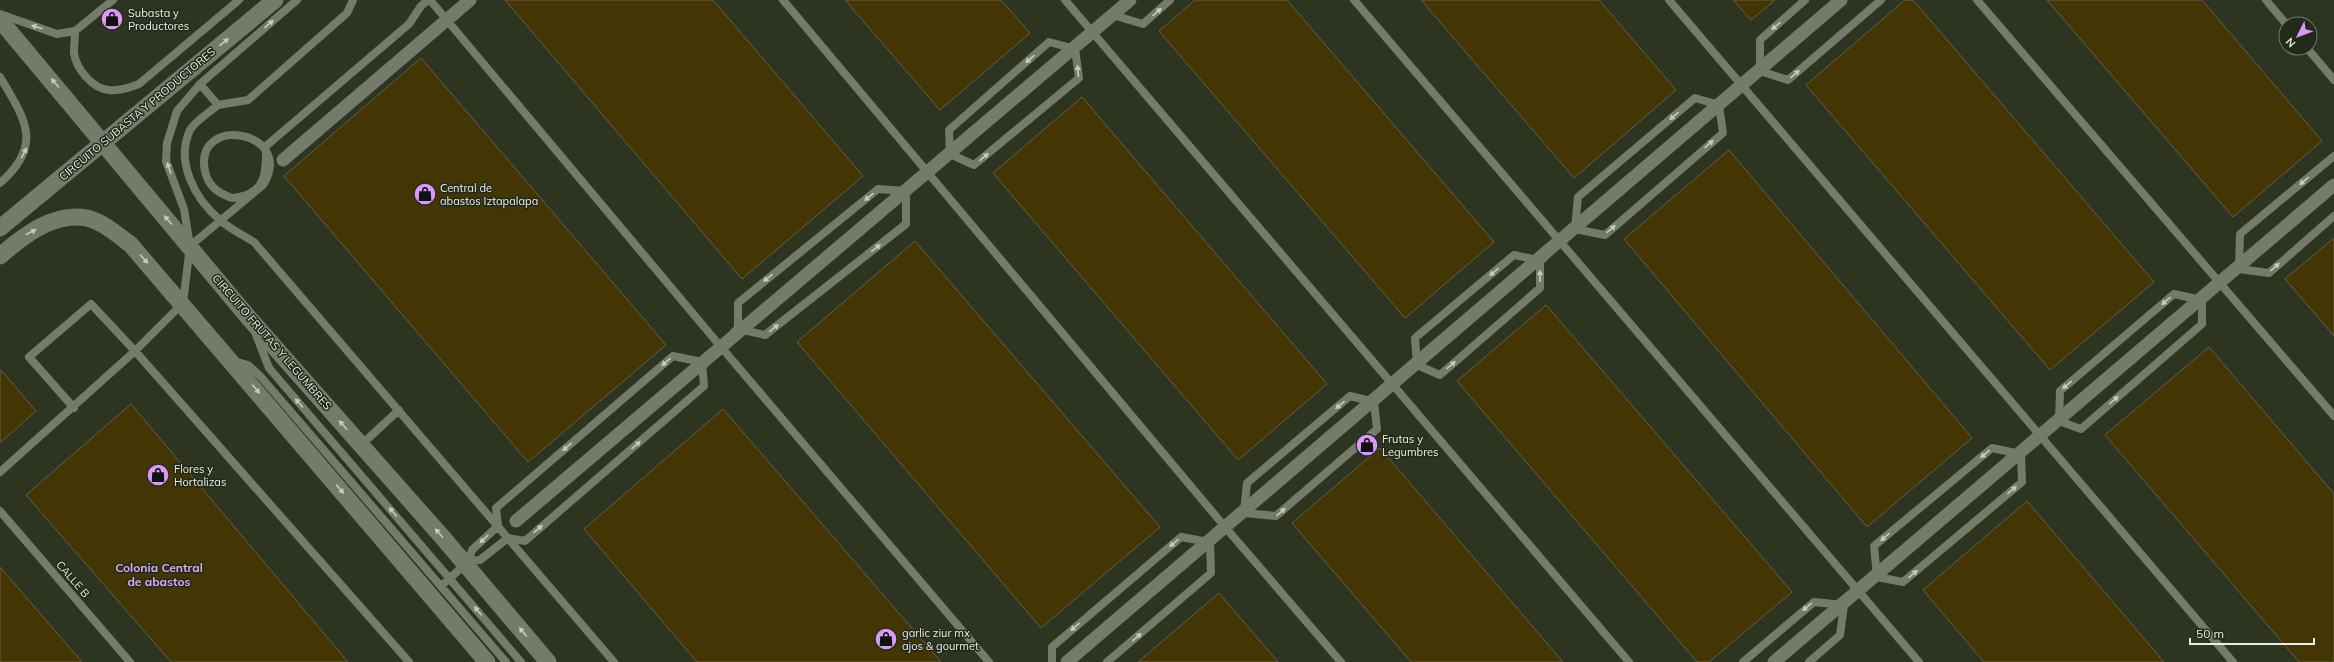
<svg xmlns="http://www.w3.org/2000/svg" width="2334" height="662" viewBox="0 0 2334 662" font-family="Mulish,sans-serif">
<rect width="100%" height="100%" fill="#242a1b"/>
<path fill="#2d3520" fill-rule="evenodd" d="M0 0H2334V662H0ZM2286 24H2310V48H2286Z"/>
<path fill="#443504" stroke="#645e4d" d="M505 0H713L863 176 742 279Z
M845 0H1001L1030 33 940 110Z
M1195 0H1287L1494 242 1405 318 1159 31Z
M1421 0H1599L1676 90 1574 178Z
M1733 0H1775L1751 20Z
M1905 0H1913L2154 282 2050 370 1806 85Z
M2047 0H2202L2322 141 2233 217Z
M421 58 666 345 528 462 284 176Z
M1082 97 1327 384 1238 460 993 173Z
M1729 150 1972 438 1867 527 1624 239Z
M2334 238V336L2285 279Z
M915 241 1160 527 1041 628 797 342Z
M1546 305 1792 592 1709 662H1697L1457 381Z
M2209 347 2334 494V662H2299L2105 435Z
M0 369 36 411 0 443Z
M131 404 348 662H171L26 495Z
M723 409 941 662H697L584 529Z
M1380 448 1563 662H1411L1292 523Z
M2027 501 2164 662H1984L1923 590Z
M0 567 82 662H0Z
M1219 593 1278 662H1138Z"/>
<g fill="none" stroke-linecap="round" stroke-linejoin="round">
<path stroke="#747b6a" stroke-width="8" d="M430 0 721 347 989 662
M783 0 1225 527 1341 662
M1065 0 1629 662
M1354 0 1919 662
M1669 0 2233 662
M1977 0 2334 416
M2266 0 2286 24
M0 14 57 34 75 31 113 0
M1116 16 1143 24 1170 0
M75 31C75 38 74 46 74 53 76 69 93 89 109 90 120 91 129 88 139 84L239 0
M2307 48 2334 80
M1760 71 1788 80 1881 0
M1760 71V40L1805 0
M0 77C25 119 44 145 0 183
M200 84 218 105 248 100 347 13 353 0
M218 105C210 112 195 121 190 130 175 162 195 199 220 220 230 229 243 235 254 242L614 662
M950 154 974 165 1079 78 1075 49
M950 154 949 130 1049 42 1075 49
M1575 228 1578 197 1695 98 1719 105
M1575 229 1605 235 1723 133 1719 105
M190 246 263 185C297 131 193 113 205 171 208 186 218 193 232 198 266 195 266 175 266 146L409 24 421 6 428 0
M2239 267 2240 234 2334 156
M2239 269 2269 273 2334 216
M739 329 765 335 906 224V191
M255 332 269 368 521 662
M734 332 738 328V303L878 189 906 191
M234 361 248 365 261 377 506 662
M1417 365 1440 375 1540 288V261L1544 258
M1417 365 1415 338 1514 255 1538 260
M74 408 29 357 91 304 135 351 409 662
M2059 421 2081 429 2202 324V300L2205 297
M2059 421 2060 391 2174 294 2201 300
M361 445 399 410
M0 472 135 351 183 303 190 246 184 209 166 161 167 143 177 111 200 84 297 0
M0 511 130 662
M1244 512 1247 483 1350 396 1374 402
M1244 513 1276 516 1377 429 1374 402
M469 561 480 560 508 538 525 541 704 386 702 362
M1877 576 1874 546 1992 448 2020 454
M1877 577 1903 582 2022 482 2021 454
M441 586 469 561 472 550 498 526 496 508 673 356 702 362
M1052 662V647L1181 537 1209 542
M1107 662 1211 573 1210 542
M1743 662 1814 602 1843 605
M1809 662 1840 635 1844 605 1847 603"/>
<path stroke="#747b6a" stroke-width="13" d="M283 160 470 0
M516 521 1130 0
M1067 662 1841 0
M1774 662 2334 185"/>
<path stroke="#747b6a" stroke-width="17" d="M0 20 248 317 444 539 548 662
M0 228 275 0
M0 256C23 236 53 212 87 218 103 222 118 235 131 245L487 662"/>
</g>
<defs><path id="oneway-solid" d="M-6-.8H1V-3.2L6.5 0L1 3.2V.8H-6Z"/></defs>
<g fill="#c6cbbf">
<use href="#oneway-solid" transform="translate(1157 12) rotate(-41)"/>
<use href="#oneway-solid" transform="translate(269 24) rotate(-41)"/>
<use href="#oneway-solid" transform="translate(1776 26) rotate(139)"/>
<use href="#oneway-solid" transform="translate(37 27) rotate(-162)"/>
<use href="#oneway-solid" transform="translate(224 42) rotate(-39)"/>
<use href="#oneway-solid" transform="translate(1030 59) rotate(139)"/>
<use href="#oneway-solid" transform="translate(1078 71) rotate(-95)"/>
<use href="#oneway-solid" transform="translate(1795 74) rotate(-40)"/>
<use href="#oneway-solid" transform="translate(55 83) rotate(-131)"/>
<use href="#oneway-solid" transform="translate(1674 116) rotate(140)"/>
<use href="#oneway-solid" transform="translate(1709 144) rotate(-41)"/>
<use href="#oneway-solid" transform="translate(24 153) rotate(-64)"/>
<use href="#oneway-solid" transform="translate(984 157) rotate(-40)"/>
<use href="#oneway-solid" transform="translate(169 168) rotate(-108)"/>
<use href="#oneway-solid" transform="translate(2304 181) rotate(140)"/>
<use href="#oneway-solid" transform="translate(869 197) rotate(141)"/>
<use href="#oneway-solid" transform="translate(168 220) rotate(-130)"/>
<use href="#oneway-solid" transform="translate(1611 229) rotate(-41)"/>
<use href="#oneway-solid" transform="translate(31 232) rotate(-27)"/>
<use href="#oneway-solid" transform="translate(876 248) rotate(-38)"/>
<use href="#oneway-solid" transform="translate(144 259) rotate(48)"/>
<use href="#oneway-solid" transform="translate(2275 267) rotate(-41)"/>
<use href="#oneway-solid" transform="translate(1494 272) rotate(140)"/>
<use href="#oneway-solid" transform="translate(1540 276) rotate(-90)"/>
<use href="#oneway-solid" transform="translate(768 278) rotate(141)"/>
<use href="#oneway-solid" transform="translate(2166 301) rotate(139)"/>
<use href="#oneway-solid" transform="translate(774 328) rotate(-38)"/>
<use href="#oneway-solid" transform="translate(666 362) rotate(139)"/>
<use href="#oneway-solid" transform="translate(1451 365) rotate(-41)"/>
<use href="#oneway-solid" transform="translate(2067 385) rotate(139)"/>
<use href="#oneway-solid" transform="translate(256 389) rotate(50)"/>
<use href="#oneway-solid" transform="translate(2114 400) rotate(-41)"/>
<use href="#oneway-solid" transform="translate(299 403) rotate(-131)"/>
<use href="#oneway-solid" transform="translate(1340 405) rotate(140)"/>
<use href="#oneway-solid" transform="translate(343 425) rotate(-131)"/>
<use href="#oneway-solid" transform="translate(636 445) rotate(-41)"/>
<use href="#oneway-solid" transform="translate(567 447) rotate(139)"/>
<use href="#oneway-solid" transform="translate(1985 454) rotate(140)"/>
<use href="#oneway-solid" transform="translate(340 489) rotate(50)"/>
<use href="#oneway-solid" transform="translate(2012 490) rotate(-40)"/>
<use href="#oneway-solid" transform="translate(393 512) rotate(-131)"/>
<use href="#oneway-solid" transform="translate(1281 512) rotate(-41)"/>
<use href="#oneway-solid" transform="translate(538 529) rotate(-41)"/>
<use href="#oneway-solid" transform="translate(439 533) rotate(-132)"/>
<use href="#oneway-solid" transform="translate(1885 537) rotate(140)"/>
<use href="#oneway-solid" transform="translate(484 539) rotate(137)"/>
<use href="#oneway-solid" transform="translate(1174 543) rotate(140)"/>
<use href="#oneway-solid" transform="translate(1913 574) rotate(-40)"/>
<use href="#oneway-solid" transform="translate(1807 607) rotate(140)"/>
<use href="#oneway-solid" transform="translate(478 611) rotate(-130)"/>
<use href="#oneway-solid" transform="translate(1075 627) rotate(140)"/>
<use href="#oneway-solid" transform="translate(523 632) rotate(-130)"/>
<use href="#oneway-solid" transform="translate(1137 637) rotate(-41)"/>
</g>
<defs>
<g id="shop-disc" transform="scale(1.15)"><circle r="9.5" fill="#db99f6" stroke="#242a1b"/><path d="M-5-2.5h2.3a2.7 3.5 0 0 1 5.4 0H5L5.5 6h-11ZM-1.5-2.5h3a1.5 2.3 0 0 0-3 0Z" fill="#111"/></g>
</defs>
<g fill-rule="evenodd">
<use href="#shop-disc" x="112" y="19"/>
<use href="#shop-disc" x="425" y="194"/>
<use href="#shop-disc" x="1367" y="445"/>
<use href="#shop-disc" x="158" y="475"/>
<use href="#shop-disc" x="886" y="639"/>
</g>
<g text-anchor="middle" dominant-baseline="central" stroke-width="3" stroke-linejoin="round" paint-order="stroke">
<g font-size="11" fill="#e9ede3" stroke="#242a1b" text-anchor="start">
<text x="128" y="13">Subasta y<tspan x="128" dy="13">Productores</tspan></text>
<text x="440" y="188">Central de<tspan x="440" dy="13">abastos Iztapalapa</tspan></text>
<text x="1382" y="439">Frutas y<tspan x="1382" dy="13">Legumbres</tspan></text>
<text x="174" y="469">Flores y<tspan x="174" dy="13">Hortalizas</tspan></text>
<text x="902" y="633">garlic ziur mx<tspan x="902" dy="13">ajos &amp; gourmet</tspan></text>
</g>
<g font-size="11" fill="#e9ede3" stroke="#242a1b">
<text transform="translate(137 114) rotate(-40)">CIRCUITO SUBASTA Y PRODUCTORES</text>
<text transform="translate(272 342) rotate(49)">CIRCUITO FRUTAS Y LEGUMBRES</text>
<text transform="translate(73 579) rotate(49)">CALLE B</text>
</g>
<g font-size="12" font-weight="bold" fill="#d8abeb" stroke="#242a1b">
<text x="159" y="567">Colonia Central<tspan x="159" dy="14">de abastos</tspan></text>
</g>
</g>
<g transform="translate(2298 36) rotate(228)"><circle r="19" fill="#242a1b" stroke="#73786b"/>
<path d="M0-3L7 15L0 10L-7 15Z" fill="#db99f6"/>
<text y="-6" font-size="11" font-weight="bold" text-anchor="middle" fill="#e9ede3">N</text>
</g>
<path d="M2190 638v6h124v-6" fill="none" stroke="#e9ede3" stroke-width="2"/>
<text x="2196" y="638" font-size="12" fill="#e9ede3" stroke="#242a1b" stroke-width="3" paint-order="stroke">50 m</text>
</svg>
